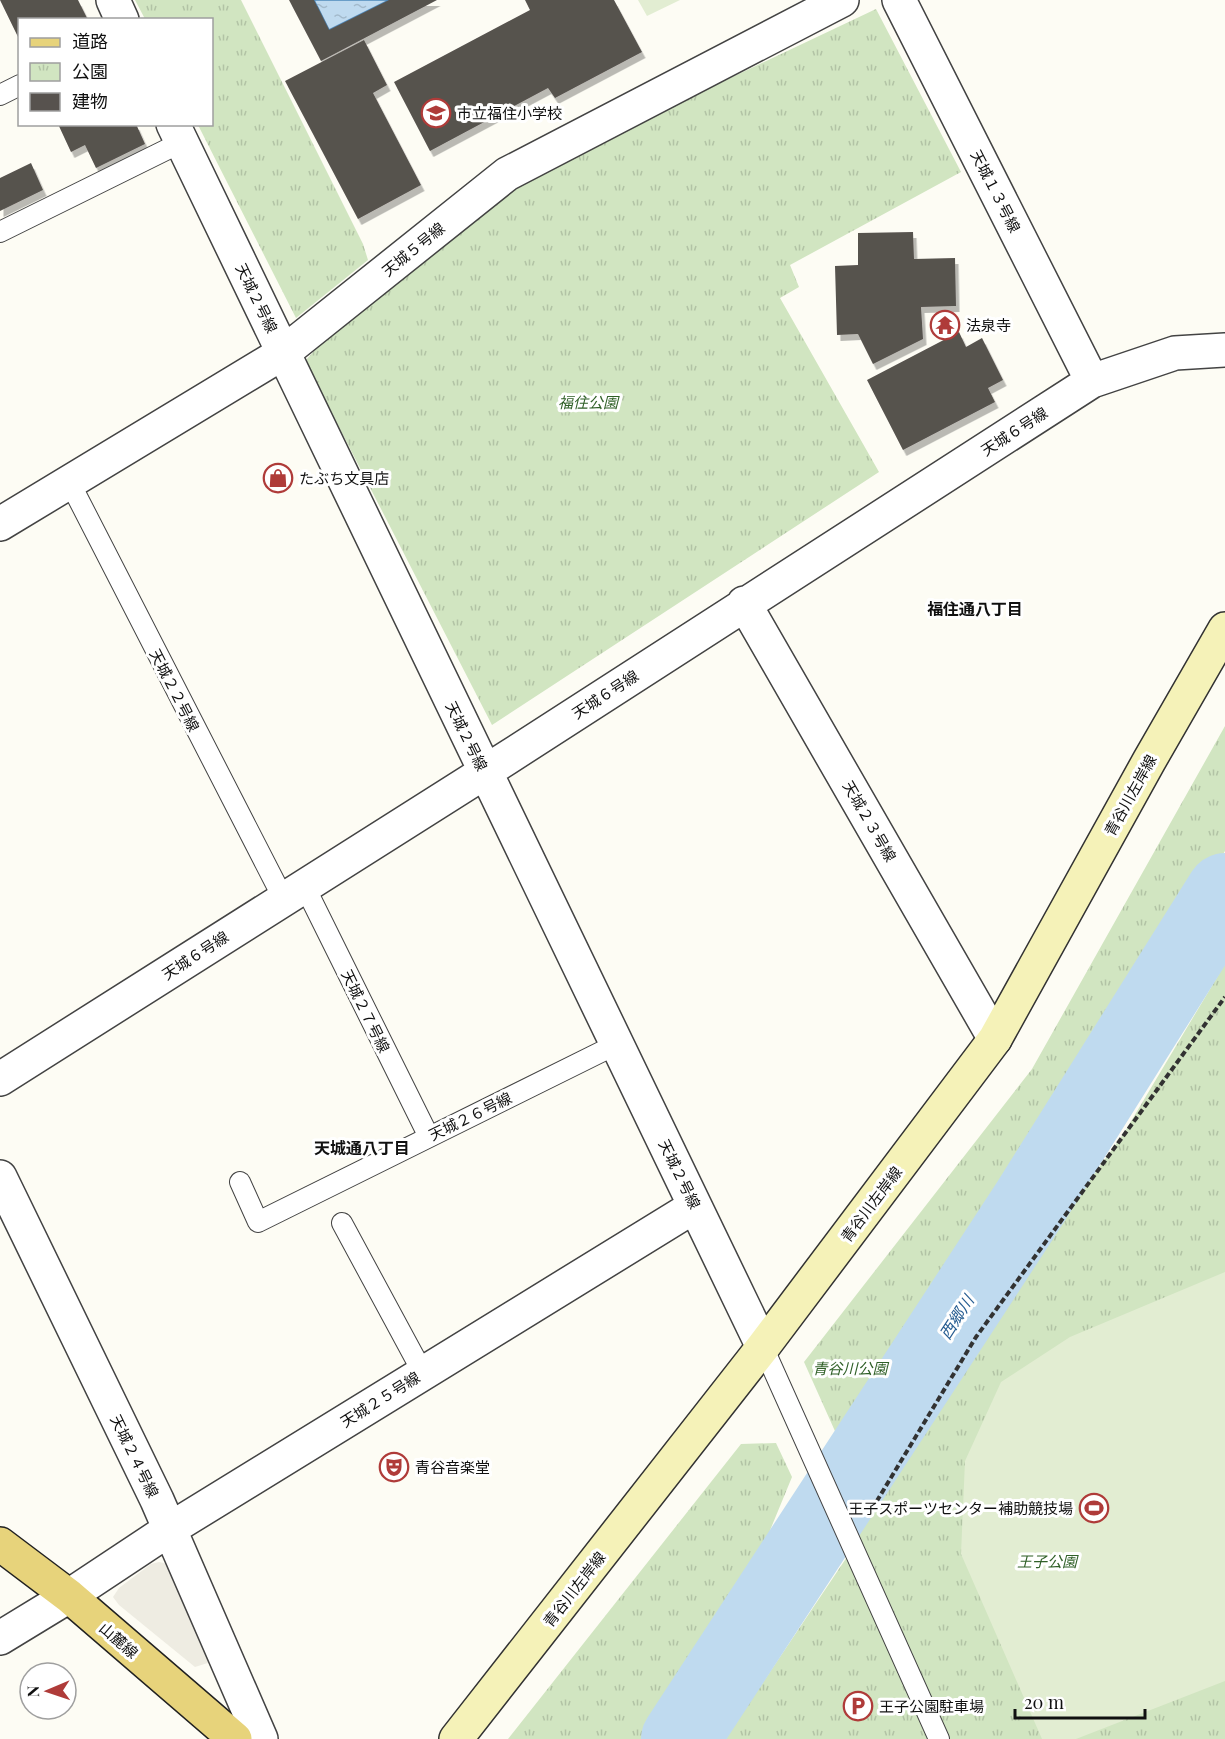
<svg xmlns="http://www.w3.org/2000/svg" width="1225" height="1739" viewBox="0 0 1225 1739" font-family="'Playfair Display','Noto Sans JP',serif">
<defs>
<pattern id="park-tufts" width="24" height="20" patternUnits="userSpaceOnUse" patternTransform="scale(1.5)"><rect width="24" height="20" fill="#d1e5c1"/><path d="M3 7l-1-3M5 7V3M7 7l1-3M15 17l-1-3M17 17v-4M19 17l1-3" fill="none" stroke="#b2c3a5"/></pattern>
<pattern id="water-ripples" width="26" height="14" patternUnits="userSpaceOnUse" patternTransform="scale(1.5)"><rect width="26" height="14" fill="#bfdaef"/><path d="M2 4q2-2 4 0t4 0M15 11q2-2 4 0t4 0" fill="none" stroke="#a3bacc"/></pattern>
<filter id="shadow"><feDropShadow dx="3.5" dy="6" stdDeviation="0" flood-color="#0004"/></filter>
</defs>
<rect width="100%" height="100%" fill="#fdfcf4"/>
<path fill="url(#park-tufts)" d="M135 0H241L363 244 368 260 296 318 198 125 212 124V20L145 19Z
M876 9 961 172 790 265 799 287 780 298 879 472 492 725 305 361 328 336 527 174Z
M1225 726V851L1083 1093 843 1449 804 1362 1032 1069Z
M1225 964V1739H725L853 1548 865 1520 976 1337 1124 1133Z
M776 1443 792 1477 752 1574 644 1739H508L741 1444Z"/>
<path fill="#e2edd2" d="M638 0H680L647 16Z
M1225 1272V1681L1076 1739H1042L961 1554 965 1461 1001 1382 1070 1337Z"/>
<path fill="#eeece2" d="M159 1562 168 1564 214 1661 195 1667 119 1605 113 1597 119 1588 151 1564Z"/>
<path fill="url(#water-ripples)" stroke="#4f8abc" stroke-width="1.5" d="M314 0H389L329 30Z"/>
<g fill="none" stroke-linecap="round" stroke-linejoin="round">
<path stroke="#bfdaef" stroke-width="78" d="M680 1739 1030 1203 1225 892"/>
</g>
<path fill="#57524e" filter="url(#shadow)" d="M0 0H78L88 20H20V41Z
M289 0H314L329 30 389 0H437L321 61Z
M525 0H614L642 52 555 98 548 88 430 151 394 82 530 10Z
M364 40 387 85 373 93 421 185 358 219 285 81Z
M58 124H136L145 144 96 168 85 145 71 152Z
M31 163 43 190 0 211V178Z
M913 232 914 259 955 258 956 306 921 307 923 339 873 364 858 334 837 335 835 266 858 265V233Z
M959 332 966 347 982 338 1003 380 988 388 995 402 903 450 867 380Z"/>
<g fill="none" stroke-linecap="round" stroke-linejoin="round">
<g stroke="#434343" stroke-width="22">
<path id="lane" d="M0 95 20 85
M0 232 182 142
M69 481 283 898
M304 885 429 1137
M240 1182 258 1222 617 1044
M342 1223 423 1373
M763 1347 939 1739"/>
</g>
<g stroke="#434343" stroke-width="36">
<path id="street" d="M113 0 122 20
M899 0 1092 381
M173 124 763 1347
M0 524 283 353 507 174 842 0
M744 603 995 1039
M0 1079 507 758 1092 381 1175 353 1225 350
M0 1177 157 1500 261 1739
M0 1638 69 1596 170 1529 695 1206"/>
</g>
<g stroke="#323232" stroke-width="36">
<path id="secondary" d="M456 1739 763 1347 995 1039 1149 761 1225 629"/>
</g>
<g stroke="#212121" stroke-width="36">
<path id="primary" d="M0 1544 69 1596 235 1739"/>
</g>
<path stroke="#323232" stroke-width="4" stroke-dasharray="6 3" stroke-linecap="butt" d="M872 1509 976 1337 1225 997"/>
<use href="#lane" stroke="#fff" stroke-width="20"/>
<use href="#street" stroke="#fff" stroke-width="33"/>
<use href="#secondary" stroke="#f5f2b8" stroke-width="33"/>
<use href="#primary" stroke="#e7d37b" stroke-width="33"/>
</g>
<defs>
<g id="school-ring" transform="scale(1.5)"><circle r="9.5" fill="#fff" stroke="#af3b39" stroke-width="1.5"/><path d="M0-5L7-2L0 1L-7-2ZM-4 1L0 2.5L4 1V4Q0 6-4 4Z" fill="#af3b39"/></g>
<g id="temple-ring" transform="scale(1.5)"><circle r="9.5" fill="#fff" stroke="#af3b39" stroke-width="1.5"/><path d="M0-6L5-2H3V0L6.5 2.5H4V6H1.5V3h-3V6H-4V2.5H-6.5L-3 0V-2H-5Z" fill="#af3b39"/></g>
<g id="shop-ring" transform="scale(1.5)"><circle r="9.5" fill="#fff" stroke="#af3b39" stroke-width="1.5"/><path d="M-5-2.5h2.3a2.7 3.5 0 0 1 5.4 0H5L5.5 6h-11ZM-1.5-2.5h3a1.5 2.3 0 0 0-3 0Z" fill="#af3b39"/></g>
<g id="theatre-ring" transform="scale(1.5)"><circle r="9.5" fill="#fff" stroke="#af3b39" stroke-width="1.5"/><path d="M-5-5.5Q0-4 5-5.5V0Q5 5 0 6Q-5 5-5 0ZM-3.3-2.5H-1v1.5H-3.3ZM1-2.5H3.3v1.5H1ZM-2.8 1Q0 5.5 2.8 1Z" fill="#af3b39"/></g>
<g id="stadium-ring" transform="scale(1.5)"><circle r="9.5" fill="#fff" stroke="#af3b39" stroke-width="1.5"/><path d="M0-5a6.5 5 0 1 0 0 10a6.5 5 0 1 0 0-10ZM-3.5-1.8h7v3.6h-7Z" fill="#af3b39"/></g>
<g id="parking-ring" transform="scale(1.5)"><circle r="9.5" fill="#fff" stroke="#af3b39" stroke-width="1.5"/><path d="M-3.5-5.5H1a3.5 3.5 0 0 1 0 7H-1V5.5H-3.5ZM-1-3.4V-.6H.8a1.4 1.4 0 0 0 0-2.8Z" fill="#af3b39"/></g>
</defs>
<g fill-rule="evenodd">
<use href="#school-ring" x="436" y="113"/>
<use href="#temple-ring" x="945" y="325"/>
<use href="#shop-ring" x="278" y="478"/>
<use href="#theatre-ring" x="394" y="1467"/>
<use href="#stadium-ring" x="1094" y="1508"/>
<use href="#parking-ring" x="858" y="1706"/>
</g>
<g text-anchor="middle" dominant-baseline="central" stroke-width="6" stroke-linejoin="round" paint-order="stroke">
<g font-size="15" fill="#101010" stroke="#fff" text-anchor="start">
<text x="457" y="113">市立福住小学校</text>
<text x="966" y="325">法泉寺</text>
<text x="299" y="478">たぶち文具店</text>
<text x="415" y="1467">青谷音楽堂</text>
<text x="1073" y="1508" text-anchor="end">王子スポーツセンター補助競技場</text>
<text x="879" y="1706">王子公園駐車場</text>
</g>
<g font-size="15" fill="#101010" stroke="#fff">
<text transform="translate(996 191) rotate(63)">天城１３号線</text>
<text transform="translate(413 249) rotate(-39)">天城５号線</text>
<text transform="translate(257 298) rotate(64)">天城２号線</text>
<text transform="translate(1014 431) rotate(-33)">天城６号線</text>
<text transform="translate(175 690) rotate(63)">天城２２号線</text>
<text transform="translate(605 694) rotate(-33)">天城６号線</text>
<text transform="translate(467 736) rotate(64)">天城２号線</text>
<text transform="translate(1130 795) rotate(-61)">青谷川左岸線</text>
<text transform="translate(870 821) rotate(60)">天城２３号線</text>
<text transform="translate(195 955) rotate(-33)">天城６号線</text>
<text transform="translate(366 1011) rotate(64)">天城２７号線</text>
<text transform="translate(470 1116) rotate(-26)">天城２６号線</text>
<text transform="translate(680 1174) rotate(64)">天城２号線</text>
<text transform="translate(871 1204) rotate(-53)">青谷川左岸線</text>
<text transform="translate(380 1399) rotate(-32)">天城２５号線</text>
<text transform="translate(135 1456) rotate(64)">天城２４号線</text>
<text transform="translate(574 1589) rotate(-52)">青谷川左岸線</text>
<text transform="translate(119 1640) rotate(41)">山麓線</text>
</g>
<g font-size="15" font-style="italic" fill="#306028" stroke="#fff">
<text x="588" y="402">福住公園</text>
<text x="850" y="1368">青谷川公園</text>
<text x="1047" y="1561">王子公園</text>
</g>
<g font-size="16" font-weight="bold" fill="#101010" stroke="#fff">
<text x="975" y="608">福住通八丁目</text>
<text x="362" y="1147">天城通八丁目</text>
</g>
<g font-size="16" font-style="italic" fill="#285e92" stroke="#fff">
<text transform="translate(956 1317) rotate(-57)">西郷川</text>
</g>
</g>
<rect x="18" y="18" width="195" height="108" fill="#ffffff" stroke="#9f9f9f" stroke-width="1.5"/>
<rect x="30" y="38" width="30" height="9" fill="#e7d37b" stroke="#9f9f9f" stroke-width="1.5"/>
<text x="72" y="48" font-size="18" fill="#101010">道路</text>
<rect x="30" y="63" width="30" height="18" fill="url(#park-tufts)" stroke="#9f9f9f" stroke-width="1.5"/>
<text x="72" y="78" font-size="18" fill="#101010">公園</text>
<rect x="30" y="93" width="30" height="18" fill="#57524e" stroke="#9f9f9f" stroke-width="1.5"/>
<text x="72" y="108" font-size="18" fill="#101010">建物</text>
<g transform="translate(48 1691) rotate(268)"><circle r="28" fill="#ffffff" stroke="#9f9f9f" stroke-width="1.5"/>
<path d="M0-4.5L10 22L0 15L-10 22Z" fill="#af3b39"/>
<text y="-9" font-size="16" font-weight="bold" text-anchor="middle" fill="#101010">N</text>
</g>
<path d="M1015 1709v9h130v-9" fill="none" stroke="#101010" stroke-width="3"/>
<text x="1024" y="1709" font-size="18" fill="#101010" stroke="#ffffff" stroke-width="4.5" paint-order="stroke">20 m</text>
</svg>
